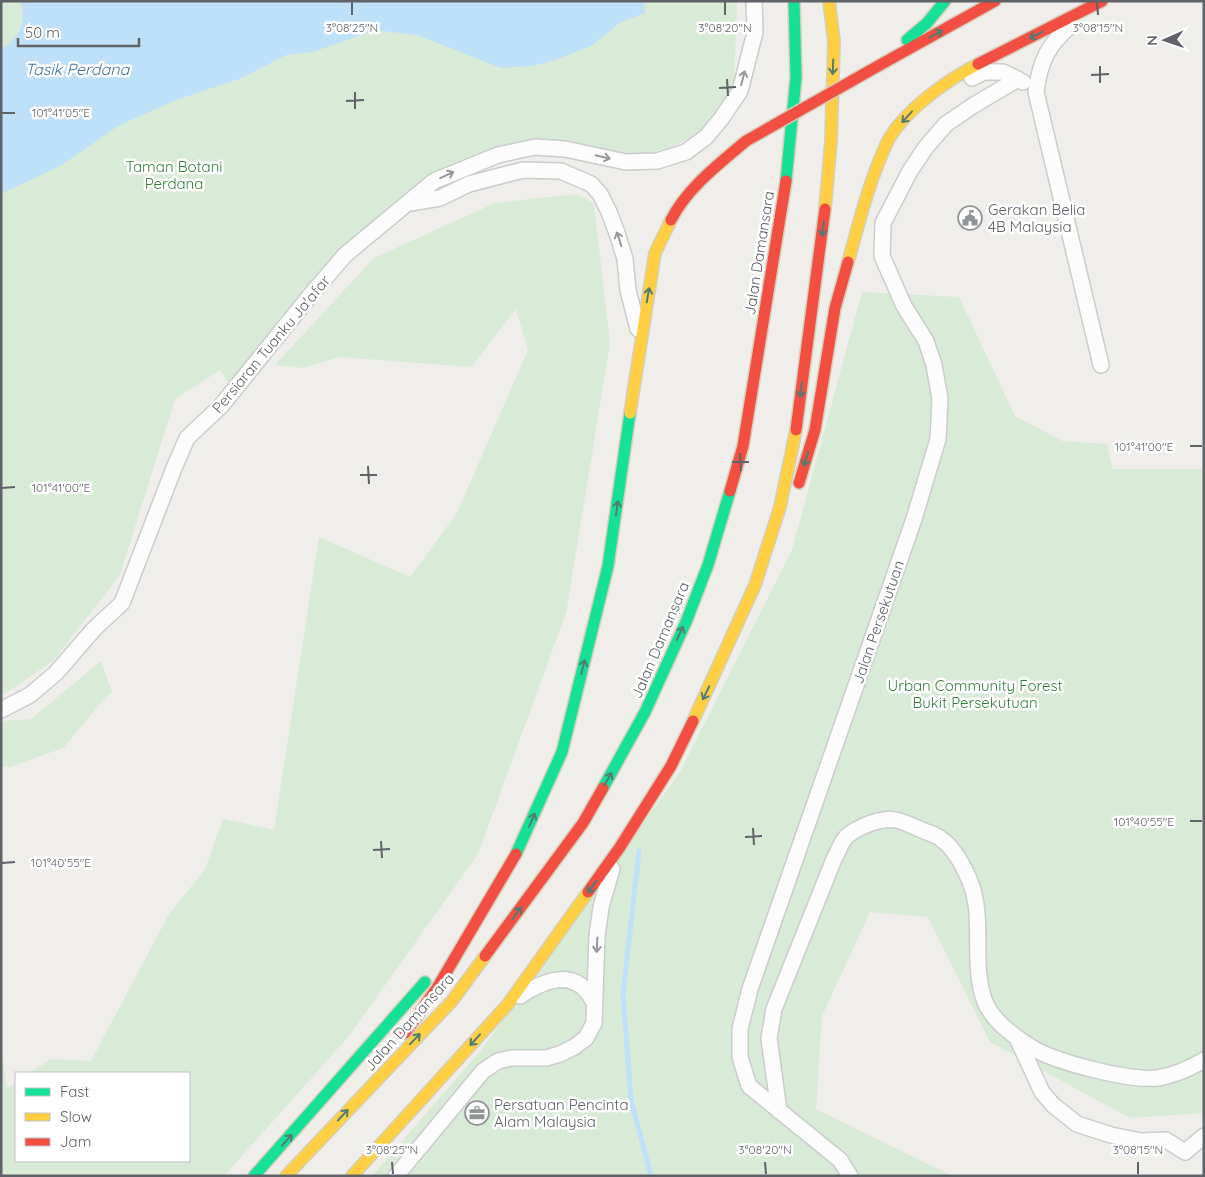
<svg xmlns="http://www.w3.org/2000/svg" width="1205" height="1177" viewBox="0 0 1205 1177" font-family="Quicksand,sans-serif">
<rect width="100%" height="100%" fill="#efeeea"/>
<path fill="#d8ebd6" d="M1 1H737L734 84 703 131 670 148 639 155 539 142 493 149 423 177 334 256 230 386 220 370 175 399 120 575 53 661 5 694H1Z
M577 194 594 204 610 344 566 613 478 854 349 1036 224 1176H1V1051L7 1088 16 1082V1161H189V1073H29L51 1059 91 1061 168 916 205 869 223 819 274 830 319 537 410 577 457 513 528 350 516 309 471 367 339 357 304 368 275 365 374 258 495 203Z
M862 292 959 297 1015 416 1062 441 1107 444 1113 469H1204V1113L1130 1118 990 1042 928 917 870 912 822 1016 816 1109 952 1176H372L481 1050 680 772 792 550Z
M101 661 112 692 100 704 63 748 10 767H1V721L31 719Z"/>
<path fill="#bfe0f9" d="M21 1H644L645 13 621 22 591 46 555 60 533 66 501 68 417 35 375 30 313 52 286 55 242 78 176 100 118 126 62 165 1 194V49C20 39 27 21 21 1Z"/>
<g fill="none" stroke-linecap="round" stroke-linejoin="round">
<path stroke="#bfe0f9" stroke-width="5" d="M639 851 623 994 631 1100 651 1176"/>
<g stroke="#cbcccc" stroke-width="18">
<path id="street" d="M1071 25C1048 45 1040 61 1036 92L1101 365
M972 78 984 72H1003L1023 82
M410 203 440 198 469 184 523 170 561 171 591 184 600 194 609 212 617 233 625 259 628 290 638 329
M1 710 30 695 56 673 94 629 122 603 174 468 187 438 221 406 309 297 345 255 434 181 498 155 535 147 565 149 626 162 657 161 686 152 706 137 721 119 740 91 755 32 754 1
M520 996C546 979 577 967 594 1003
M1017 1038 1042 1092 1053 1105 1077 1124 1111 1135 1141 1141 1166 1140 1185 1152 1204 1136
M779 1111 769 1038 774 1009 834 859C838 852 841 842 847 836 858 827 881 817 896 820 905 822 915 827 924 831 929 833 937 835 941 839 954 848 963 865 969 879 986 917 970 963 985 1002 993 1022 1016 1038 1034 1049 1060 1063 1129 1081 1158 1078 1176 1075 1189 1069 1204 1060
M396 1176 483 1071 498 1061 512 1058H546L560 1054 574 1047 586 1038 594 1023 597 936 601 907 612 869
M850 1176 840 1160 749 1086 740 1057V1029L750 989 914 519 938 439 940 399 934 365 926 341 904 306 882 256 883 223 910 171 926 147 946 124 974 105 1018 79"/>
</g>
<g stroke="#d7ceb8" stroke-width="14">
<path id="fast" d="M907 40 927 23 945 1
M786 181 796 77 794 1
M603 788 645 712 686 622 708 565 730 491
M516 854 562 752 608 566 630 413
M254 1176 425 982"/>
</g>
<g stroke="#d7ceb8" stroke-width="14">
<path id="slow" d="M825 209 831 141 834 41 829 1
M848 262C858 227 866 192 880 159 883 152 886 144 890 137 909 107 946 81 978 64
M630 413 655 253 671 220
M693 721 755 585 780 507 796 430
M286 1176 452 1001 485 956
M352 1176 508 1004 588 892"/>
</g>
<g stroke="#d7ceb8" stroke-width="14">
<path id="jam" d="M978 64 1102 1
M878 66 995 1
M671 220C687 188 720 163 746 141
M796 430 825 209
M799 483 815 430 835 308 848 262
M730 491 743 446 786 181
M588 892 620 847 671 766 693 721
M485 956 583 823 603 788
M405 1033 437 988 516 854"/>
</g>
<use href="#street" stroke="#fdfcfc" stroke-width="15"/>
<use href="#fast" stroke="#16e098" stroke-width="11"/>
<use href="#slow" stroke="#ffcf43" stroke-width="11"/>
<use href="#jam" stroke="#f24e42" stroke-width="11"/>
<g stroke="#d7ceb8" stroke-width="14" stroke-linecap="butt">
<path id="jam-bridge" d="M746 141 878 66"/>
</g>
<use href="#jam-bridge" stroke="#f24e42" stroke-width="11"/>
</g>
<defs><path id="oneway-shaft" d="M-6 0H5M1.5-3L5.5 0L1.5 3" fill="none" stroke-width="1.6" stroke-linecap="round" stroke-linejoin="round" transform="scale(1.25)"/></defs>
<g stroke="#507c72">
<use href="#oneway-shaft" transform="translate(936 34) rotate(-29)"/>
<use href="#oneway-shaft" transform="translate(1036 35) rotate(153)"/>
<use href="#oneway-shaft" transform="translate(833 67) rotate(92)"/>
<use href="#oneway-shaft" transform="translate(907 117) rotate(132)"/>
<use href="#oneway-shaft" transform="translate(823 229) rotate(97)"/>
<use href="#oneway-shaft" transform="translate(648 295) rotate(-80)"/>
<use href="#oneway-shaft" transform="translate(801 390) rotate(96)"/>
<use href="#oneway-shaft" transform="translate(806 459) rotate(107)"/>
<use href="#oneway-shaft" transform="translate(617 508) rotate(-82)"/>
<use href="#oneway-shaft" transform="translate(680 633) rotate(-66)"/>
<use href="#oneway-shaft" transform="translate(583 667) rotate(-76)"/>
<use href="#oneway-shaft" transform="translate(706 693) rotate(116)"/>
<use href="#oneway-shaft" transform="translate(608 779) rotate(-61)"/>
<use href="#oneway-shaft" transform="translate(532 820) rotate(-66)"/>
<use href="#oneway-shaft" transform="translate(592 887) rotate(126)"/>
<use href="#oneway-shaft" transform="translate(517 913) rotate(-54)"/>
<use href="#oneway-shaft" transform="translate(415 1039) rotate(-46)"/>
<use href="#oneway-shaft" transform="translate(475 1040) rotate(132)"/>
<use href="#oneway-shaft" transform="translate(343 1115) rotate(-47)"/>
<use href="#oneway-shaft" transform="translate(287 1140) rotate(-48)"/>
</g>
<g stroke="#96999c">
<use href="#oneway-shaft" transform="translate(743 78) rotate(-76)"/>
<use href="#oneway-shaft" transform="translate(603 157) rotate(13)"/>
<use href="#oneway-shaft" transform="translate(447 175) rotate(-25)"/>
<use href="#oneway-shaft" transform="translate(619 239) rotate(-108)"/>
<use href="#oneway-shaft" transform="translate(597 945) rotate(93)"/>
</g>
<path fill="none" stroke="#5f6368" stroke-width="2" d="M352 2V15M725 2V15M1097 2 1098 15M1100 66V83M1091 75 1109 74M727 79 728 96M719 88 736 87M355 92V109M346 101 364 100M2 113H15M1190 446H1202M740 453 741 471M732 462H749M368 466 369 484M360 475H377M2 488 15 487M1190 821H1202M753 828 754 845M745 837 762 836M381 841 382 858M373 850 390 849M2 863 15 862M392 1162 393 1174M765 1162 766 1174M1138 1162V1174"/>
<defs>
<g id="civic-ring" transform="scale(1.25)"><circle r="9.5" fill="#fff" stroke="#919496" stroke-width="1.5"/><path d="M-.6-6.5H3V-4.5H.6V-3L4-1V1h2V6H-6V1h2V-1L-.6-3ZM-1.2 2.5V6h2.4V2.5Z" fill="#919496"/></g>
<g id="office-ring" transform="scale(1.25)"><circle r="9.5" fill="#fff" stroke="#919496" stroke-width="1.5"/><path d="M-6-3h4V-5.5h4V-3h4V5H-6ZM-1-4.5V-3h2v-1.5ZM-6 0V1H6V0Z" fill="#919496"/></g>
</defs>
<g fill-rule="evenodd">
<use href="#civic-ring" x="970" y="218"/>
<use href="#office-ring" x="477" y="1113"/>
</g>
<g text-anchor="middle" dominant-baseline="central" stroke-width="5" stroke-linejoin="round" paint-order="stroke">
<g font-size="15" fill="#348238" stroke="#fff">
<text x="174" y="166">Taman Botani<tspan x="174" dy="17">Perdana</tspan></text>
<text x="975" y="685">Urban Community Forest<tspan x="975" dy="17">Bukit Persekutuan</tspan></text>
</g>
<g font-size="15" fill="#5f6368" stroke="#fff" text-anchor="start">
<text x="988" y="209">Gerakan Belia<tspan x="988" dy="17">4B Malaysia</tspan></text>
<text x="494" y="1104">Persatuan Pencinta<tspan x="494" dy="17">Alam Malaysia</tspan></text>
</g>
<g font-size="15" fill="#5f6368" stroke="#fff">
<text transform="translate(759 253) rotate(-81)">Jalan Damansara</text>
<text transform="translate(271 344) rotate(-50)">Persiaran Tuanku Ja'afar</text>
<text transform="translate(878 622) rotate(-71)">Jalan Persekutuan</text>
<text transform="translate(660 640) rotate(-67)">Jalan Damansara</text>
<text transform="translate(409 1022) rotate(-48)">Jalan Damansara</text>
</g>
<g font-size="16" font-style="italic" fill="#4174aa" stroke="#fff">
<text x="77" y="69">Tasik Perdana</text>
</g>
</g>
<g font-size="12" text-anchor="middle" fill="#5f6368" stroke="#fff" stroke-width="5" stroke-linejoin="round" paint-order="stroke">
<text x="352" y="32">3°08'25"N</text>
<text x="725" y="32">3°08'20"N</text>
<text x="1098" y="32">3°08'15"N</text>
<text x="61" y="117">101°41'05"E</text>
<text x="1144" y="451">101°41'00"E</text>
<text x="61" y="492">101°41'00"E</text>
<text x="1144" y="826">101°40'55"E</text>
<text x="61" y="867">101°40'55"E</text>
<text x="392" y="1154">3°08'25"N</text>
<text x="765" y="1154">3°08'20"N</text>
<text x="1138" y="1154">3°08'15"N</text>
</g>
<rect width="1205" height="1177" fill="none" stroke="#5f6368" stroke-width="5"/>
<rect x="15" y="1072" width="175" height="90" fill="#ffffff" stroke="#bfc1c3"/>
<rect x="25" y="1088" width="25" height="8" fill="#16e098" stroke="#bfc1c3"/>
<text x="60" y="1097" font-size="15" fill="#5f6368">Fast</text>
<rect x="25" y="1113" width="25" height="8" fill="#ffcf43" stroke="#bfc1c3"/>
<text x="60" y="1122" font-size="15" fill="#5f6368">Slow</text>
<rect x="25" y="1138" width="25" height="8" fill="#f24e42" stroke="#bfc1c3"/>
<text x="60" y="1147" font-size="15" fill="#5f6368">Jam</text>
<g transform="translate(1165 40) rotate(268)" stroke="#ffffff" stroke-width="4" paint-order="stroke">
<path d="M0-4L9 19L0 12L-9 19Z" fill="#5f6368"/>
<text y="-8" font-size="14" font-weight="bold" text-anchor="middle" fill="#5f6368">N</text>
</g>
<path d="M18 38v8h121v-8" fill="none" stroke="#5f6368" stroke-width="2.5"/>
<text x="25" y="38" font-size="15" fill="#5f6368" stroke="#ffffff" stroke-width="4" paint-order="stroke">50 m</text>
</svg>
